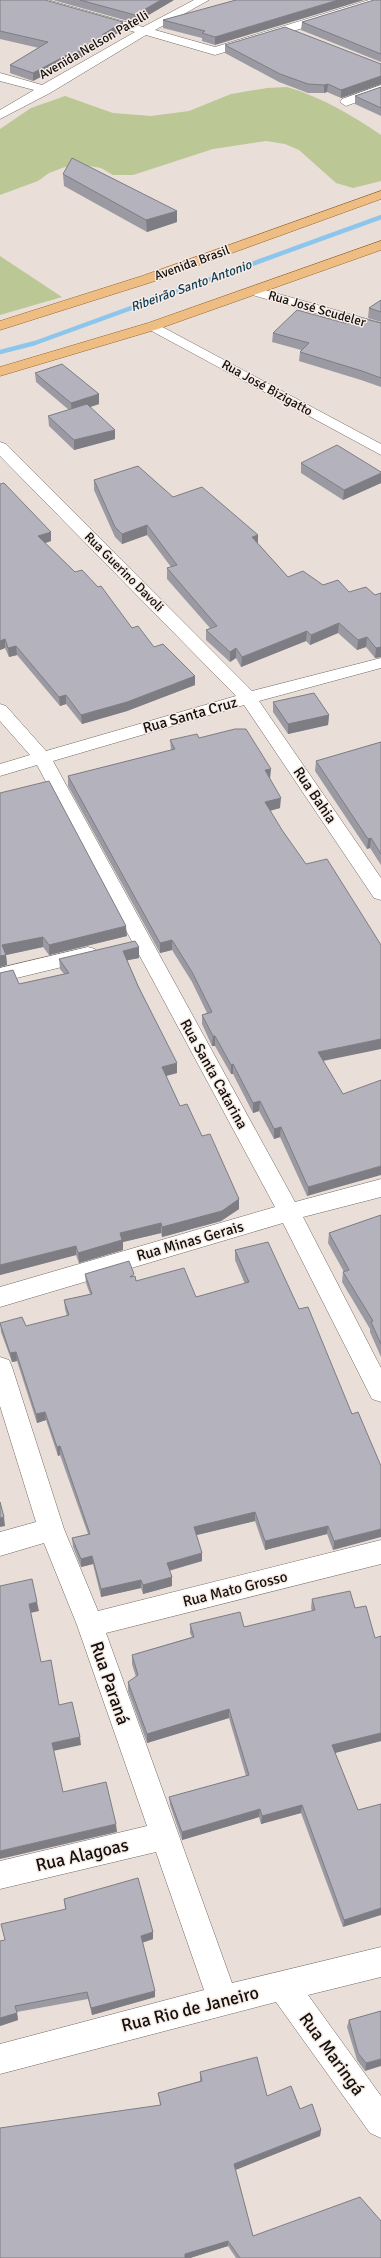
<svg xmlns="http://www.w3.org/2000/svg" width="381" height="2258" viewBox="0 0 381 2258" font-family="Signika,sans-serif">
<rect width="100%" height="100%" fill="#e9ded8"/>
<path fill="#bbc896" d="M287 87C321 97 352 115 381 135V181L353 188 336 183 299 150 285 144 266 141 213 149 133 175H113L101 168 83 165 65 167 49 173 38 181 0 195V129L31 108 65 96 113 113 151 116 189 111 231 94 267 88Z
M0 256 62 297 0 315Z"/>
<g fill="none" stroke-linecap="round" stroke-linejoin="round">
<path stroke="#8dc6ec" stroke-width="4.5" d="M0 352 35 343 381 217"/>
<g stroke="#726963" stroke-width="1">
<path id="minor" d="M30 0H48L143 27 194 0H209L155 30 215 47 369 0H381V4L215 55 146 35 50 93 0 119V110L34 90 0 81V73L42 85 135 32 32 2Z
M381 85V93L346 106 340 102 342 99Z
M254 287 381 323V332L249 294 247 291 249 288Z
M153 322 381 444V455L148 329 146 326Z
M0 442 6 444 252 691 381 658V668L259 701 381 878V900L374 898 244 705 53 761 295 1202 381 1179V1197L303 1217 381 1368V1402L372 1399 283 1223 0 1307V1287L275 1207 37 765 0 776V764L30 755 0 721V704L6 706 46 751 236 696 0 456Z
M88 947 95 949 98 954 95 959 0 982V968Z
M0 1357 9 1360 12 1367 64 1529 98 1611 381 1540V1564L106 1633 232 1983 381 1947V1977L308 1995 381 2096V2138L370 2133 276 2002 0 2074V2044L204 1990 156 1852 0 1889V1861L147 1826 77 1625 44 1543 0 1556V1532L36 1522 0 1406Z"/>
</g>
<g stroke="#996425" stroke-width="1">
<path id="major" d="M381 191V199L152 282 0 330V321L142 276Z
M381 241V250L158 329 0 376V367L148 323Z"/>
</g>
<use href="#minor" fill="#fff" fill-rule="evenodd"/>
<use href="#major" fill="#eebd84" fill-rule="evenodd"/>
</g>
<path fill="#9b9aa3" d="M0 0 123 22V30L103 42V44L71 64 67 63 33 81 10 73V65L39 48 0 39Z
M53 0H174L135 23Z
M236 0 215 45 202 41V38L163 28V20Z
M381 0V62L301 30 302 22Z
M225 45 381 64V84L341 98 327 92 324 93H308L279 82 225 53Z
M381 87V116L355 104V96Z
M63 174 177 222 147 232 64 186Z
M381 300V322L368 318 369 308Z
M381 323V387L361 380 299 361 300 352 301 350 272 342 273 333 348 324Z
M35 373 99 394V404L90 407 115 439 74 450 49 426 48 416 69 410 36 382Z
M301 463 381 483 343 500 301 473Z
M94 480 173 497 258 544 288 577 349 592 375 595 381 593V657L375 658 366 647 357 650 338 633 310 645 306 641 241 667 236 658 230 662 206 640V630L210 628 167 579V568L171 567 147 535 122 544 115 537 94 490Z
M0 484 51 541 45 543 132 628 154 647 195 676V685L127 711 82 724 66 704 60 706 17 655 9 657 5 648 0 650Z
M273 702 329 715 328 725 288 734 273 712Z
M199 738 270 779 280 808 270 811 323 1061 307 1196 280 1137 274 1139 259 1111 253 1113 233 1074H231L215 1046H212L202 1024V1015L207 1013 192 982 172 950 160 953 68 786V776L171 750 170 740Z
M381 742V865L370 848 367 849 315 771 316 761Z
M0 793 127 936 49 955 43 947 6 955 7 965 0 967Z
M139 947V958L127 960 177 1073 166 1076 180 1106 202 1136 239 1199V1209L221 1221 162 1237 161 1233 123 1242V1250L79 1263 76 1255 0 1275V973L19 984 64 974 60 969 59 959Z
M381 1215V1357L370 1332V1329L342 1282 343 1272H344L328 1243 329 1233Z
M235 1250 299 1309 352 1414 333 1550 327 1534 265 1550 255 1521 196 1535 202 1553V1561L169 1571 172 1577V1586L143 1594 141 1588 101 1597 93 1564 81 1567 73 1547 72 1538 88 1534 60 1455 58 1456 46 1420 37 1423 17 1361 12 1362 1 1332 0 1323 26 1326 67 1316 65 1309 64 1300 90 1294 86 1283 85 1274 134 1276 136 1281 196 1297 245 1284 235 1260Z
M312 1599 355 1608 375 1638 381 1636V1741L335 1753 358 1810 381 1804 343 1927 301 1813 261 1824 259 1817 182 1840 170 1805 169 1797 246 1776 229 1718 147 1743 128 1691V1682L136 1677 132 1664V1655L192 1637 190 1633V1624L244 1627 312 1611 311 1608Z
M64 1899 153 1939 142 1943 155 1991V1997L92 2015 88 1999 17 2012 18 2020 0 2026 5 1940 65 1909Z
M381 2011 365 2071 357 2060 347 2027 349 2020Z
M200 2072 267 2096 300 2109 321 2130 320 2136 235 2170 253 2236 381 2258H236L228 2246 190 2258H0L160 2105 158 2093 200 2081Z"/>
<path fill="#7e7d84" d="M161 0H174L135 23V15Z
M338 0H364L215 45V37Z
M123 22V30L103 42V44L71 64V56L102 35Z
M67 55V63L33 81V73Z
M381 76V84L341 98V90Z
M328 84 327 92 324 93V85Z
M177 211V222L147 232 146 220Z
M99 394V404L72 413 71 403Z
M115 430V439L74 450V440Z
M381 473V483L343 500 344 490Z
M147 525V535L122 544V534Z
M51 532V541L39 545 38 536Z
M258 535V545L252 537Z
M339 623 338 633 310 645 311 635Z
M307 631 306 641 241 667 242 657Z
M367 637 366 647 357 650 358 640Z
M5 639V648L0 650V641Z
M16 646 17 655 9 657 8 648Z
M381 647V657L375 658 376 648Z
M236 648V658L230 662V652Z
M195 676V685L127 711 82 724 81 715Z
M66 695V704L60 706 59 697Z
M329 715 328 725 288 734V724Z
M271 769 270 779 265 770Z
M281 798 280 808 264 812 265 802Z
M371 838 370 848 367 849 368 839Z
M126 926 127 936 49 955V945Z
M43 937V947L6 955 7 965 0 967V956L2 945Z
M172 940V950L160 953V943Z
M139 947V958L124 961 123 951Z
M213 1036H215V1046H212Z
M381 1039V1049L318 1062V1052Z
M177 1063V1073L162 1077V1067Z
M233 1064V1074H231V1065Z
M260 1101 259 1111 253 1113V1103Z
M281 1127 280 1137 274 1139V1129Z
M381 1166V1175L307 1196 308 1187Z
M239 1199V1209L221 1221 162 1237V1227Z
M161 1223V1233L123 1242V1250L79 1263 78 1253 120 1233Z
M76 1246V1255L0 1275V1265Z
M16 1352 17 1361 12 1362 10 1353Z
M45 1412 46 1420 37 1423 36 1414Z
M60 1446V1455L58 1456 57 1447Z
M255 1512V1521L193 1536 194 1527Z
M4 1517 5 1526 0 1527V1518Z
M328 1526 327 1534 265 1550V1541Z
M381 1529V1537L333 1550 334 1541Z
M202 1553V1561L167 1571V1563Z
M92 1556 93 1564 81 1567V1559Z
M172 1577V1586L143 1594V1585Z
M141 1580V1588L101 1597V1589Z
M37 1602 39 1611 30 1613 29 1604Z
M229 1709V1718L147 1743V1734Z
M381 1733V1741L331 1754 332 1745Z
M80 1737 81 1745 53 1751 52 1743Z
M302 1805 301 1813 261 1824 262 1816Z
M260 1809 259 1817 182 1840V1832Z
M116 1824 117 1832 0 1859V1851Z
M381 1908V1915L343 1927 344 1920Z
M153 1932V1939L141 1943V1936Z
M155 1991V1997L92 2015 91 2008Z
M17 2013 18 2020 0 2026V2018Z
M381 2059V2066L365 2071 366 2063Z
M321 2130 320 2136 233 2171 234 2164Z
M228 2241V2246L190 2258H185V2254Z"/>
<path fill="#b4b3bd" stroke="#7e7d84" d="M0 0H45L123 22 102 35 103 36 71 56 67 55 33 73 10 65 48 42 0 31Z
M80 0H161L135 15Z
M236 0H338L215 37 202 33 205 31 163 20Z
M374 0H381V54L302 22Z
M285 27 381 64V76L341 90 328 84 324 85 308 84 280 74 225 45Z
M381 87V108L355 96Z
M72 158 177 211 146 220 63 174Z
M381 300V312L369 308Z
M297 310 348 324 357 317 381 323V378L362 371 300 352 309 343 273 333Z
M62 364 99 394 71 403 35 373Z
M87 404 115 430 74 440 48 416Z
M337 445 381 472V473L344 490 301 463Z
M138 466 173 497 202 487 258 535 252 537 288 577 303 571 323 585 338 580 349 592 366 587 375 595 381 593V647L376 648 367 637 358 640 339 623 311 635 307 631 242 657 236 648 230 652 206 630 217 626 167 568 177 565 147 525 122 534 115 527 94 480Z
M4 483 51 532 38 536 75 572 82 570 98 587 101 586 132 628 138 626 154 647 163 644 195 676 127 702 81 715 66 695 59 697 16 646 8 648 5 639 0 641V484Z
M314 693 329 715 288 724 273 702Z
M235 729H246L271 769 265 770 281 798 265 802 282 830 306 864 327 859 381 945V1039L318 1052 343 1094 381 1080V1166L308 1187 281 1127 274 1129 260 1101 253 1103 233 1064 231 1065 215 1036H213L202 1015 212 1012 192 972 172 940 160 943 68 776 175 749 170 740 197 734 199 738Z
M381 742V854L371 838 368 839 316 761Z
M49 781 126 926 49 945 43 937 2 945 6 955 0 956V793Z
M135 941 139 947 123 951 138 986 177 1063 162 1067 180 1106 187 1104 202 1136 210 1134 239 1199 222 1211 162 1227 161 1223 120 1233 122 1240 78 1253 76 1246 0 1265V973L13 970 19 984 69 973 59 959Z
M381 1215V1344L371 1322 373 1321 343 1272 349 1270 329 1233Z
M268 1242 299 1309 308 1307 352 1414 358 1412 381 1466V1529L334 1541 328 1526 265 1541 255 1512 194 1527 202 1553 167 1563 172 1577 143 1585 141 1580 101 1589 92 1556 81 1559 72 1538 90 1534 60 1446 57 1447 45 1412 36 1414 16 1352 10 1353 0 1323 22 1317 26 1326 69 1315 64 1300 92 1294 85 1274 129 1261 134 1274 130 1277 135 1276 136 1281 184 1268 196 1297 249 1282 235 1250Z
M0 1502 4 1517 0 1518Z
M32 1579 37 1602 29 1604 41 1662 51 1660 59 1705 72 1702 80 1737 52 1743 63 1792 106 1782 116 1824 0 1851V1586Z
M350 1591 355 1608 366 1606 375 1638 381 1636V1733L332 1745 358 1810 381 1804V1908L344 1920 302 1805 262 1816 260 1809 182 1832 169 1797 249 1775 229 1709 147 1734 128 1682 138 1675 132 1655 194 1637 190 1624 240 1612 244 1627 315 1610 312 1599Z
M138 1878 153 1932 141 1936 155 1991 91 2008 87 1992 15 2006 17 2013 0 2018V1941L5 1940 1 1924 66 1909 64 1899Z
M381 2011V2059L366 2063 358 2053 349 2020Z
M257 2057 267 2096 291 2086 300 2109 312 2104 321 2130 234 2164 253 2236 360 2197 381 2221V2258H240L228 2241 185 2254V2258H0V2128L161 2105 158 2093 202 2081 200 2072Z"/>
<g text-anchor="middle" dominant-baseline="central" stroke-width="3" stroke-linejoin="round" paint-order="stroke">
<g font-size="13" fill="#120f0d" stroke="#f6ebe5">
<text transform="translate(94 45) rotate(-30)">Avenida Nelson Patelli</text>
<text transform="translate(192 263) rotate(-20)">Avenida Brasil</text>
<text transform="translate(317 309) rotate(16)">Rua José Scudeler</text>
<text transform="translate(267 388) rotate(29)">Rua José Bizigatto</text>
<text transform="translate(124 572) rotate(45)">Rua Guerino Davoli</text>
</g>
<g font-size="13" font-style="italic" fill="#0c3b54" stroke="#f6ebe5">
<text transform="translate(191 286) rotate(-20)">Ribeirão Santo Antonio</text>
</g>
<g font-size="15" fill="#120f0d" stroke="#f6ebe5">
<text transform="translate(190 715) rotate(-16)">Rua Santa Cruz</text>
<text transform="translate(315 795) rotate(56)">Rua Bahia</text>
<text transform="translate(214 1074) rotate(61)">Rua Santa Catarina</text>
<text transform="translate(190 1241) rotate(-16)">Rua Minas Gerais</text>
<text transform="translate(235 1589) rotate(-14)">Rua Mato Grosso</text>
</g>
<g font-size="18" fill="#120f0d" stroke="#f6ebe5">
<text transform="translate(110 1683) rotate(71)">Rua Paraná</text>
<text transform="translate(82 1855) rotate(-13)">Rua Alagoas</text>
<text transform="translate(190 2009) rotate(-14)">Rua Rio de Janeiro</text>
<text transform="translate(332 2054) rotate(54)">Rua Maringá</text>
</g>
</g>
</svg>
